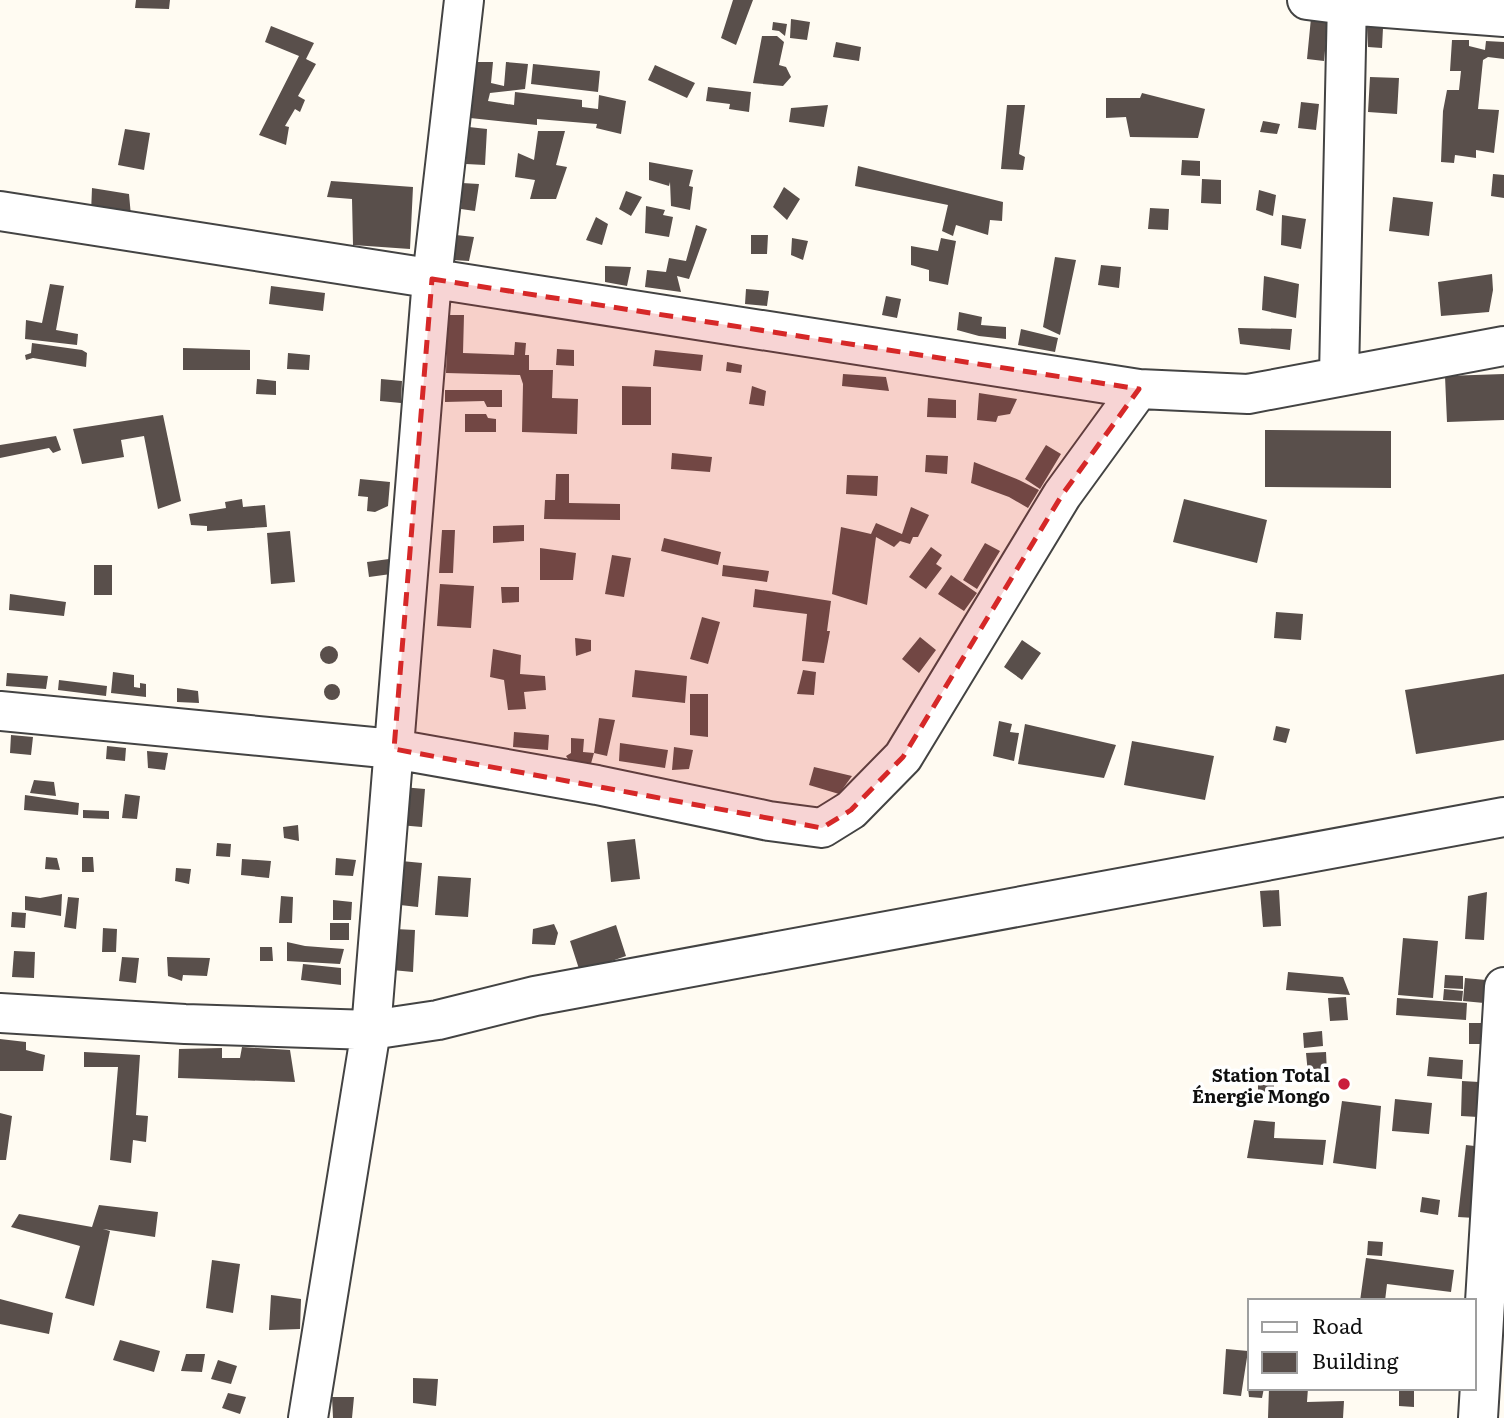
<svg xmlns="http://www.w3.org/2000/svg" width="1504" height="1418" viewBox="0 0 1504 1418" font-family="Literata,serif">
<rect width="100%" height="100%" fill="#fffbf2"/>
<path fill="#594f4b" d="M136 0H170L169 9 135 8Z
M733 0H753L736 45 721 38Z
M1311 18 1328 20 1324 61 1307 59Z
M791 19 810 22 807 40 790 38Z
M773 22 787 24 785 36 779 31 772 30Z
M271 26 314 43 306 59 316 64 298 96 305 100 300 112 295 109 285 126 289 127 286 145 259 135 299 56 265 42Z
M1367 27 1383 28 1382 48 1368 47Z
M762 36H777L784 42 779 65 786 67 791 77 783 86 753 83Z
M1452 40H1469V46L1485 50 1486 41 1504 42V59L1488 57 1483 60 1478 109 1499 110 1494 153 1476 150V158L1455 155 1454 163 1441 162 1443 111 1447 90H1459L1461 71H1450Z
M836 42 861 47 859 61 833 57Z
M473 62H493L491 83 504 86 506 62 528 64 525 89 490 93 488 101 514 105 515 92 582 100V107L598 109 599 95 626 101 621 134 596 128 597 124 537 119V125L470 118Z
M533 64 600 71 598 92 531 84Z
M655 65 695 83 687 98 648 80Z
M1370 77 1399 78 1397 114 1368 112Z
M708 87 751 92 749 112 729 109 730 104 706 101Z
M1142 93 1205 109 1198 138 1130 137 1126 117 1106 118V98H1140Z
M1301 102 1319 104 1316 130 1298 128Z
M828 105 824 127 789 122 791 108Z
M1007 105H1025L1019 154 1025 157 1023 170 1001 169Z
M1263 121 1280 124 1277 134 1260 132Z
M469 127 487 129 485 165 466 164Z
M125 129 150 133 144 170 118 165Z
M538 131H565L556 165 567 167 556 199H530L535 180 515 177 518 153 534 160Z
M1182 160 1200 161V176L1181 175Z
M649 162 693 170 689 186 693 187 690 210 671 206 670 182 669 186 649 180Z
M858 166 1003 202 1002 221 990 220 988 235 956 225 953 236 942 231 948 205 855 186Z
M1493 174 1504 175V198L1491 196Z
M1202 179 1221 180V204L1201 203Z
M331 181 413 187 410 249 353 245 352 199 327 197Z
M462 183 479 184 475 211 461 209Z
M784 187 800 199 787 220 773 207Z
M92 188 129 194 131 216 91 213Z
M1259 190 1276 195 1273 216 1256 210Z
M626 191 642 197 631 216 619 209Z
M1393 197 1433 202 1429 236 1389 231Z
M646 206 665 210 663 215 673 217 669 237 645 233Z
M1150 208 1169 209 1168 230 1148 229Z
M1282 215 1306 219 1301 249 1281 245Z
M596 217 608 224 602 245 586 240Z
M696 225 707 229 689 279 677 276 681 292 645 287 647 270 666 272 669 258 686 261Z
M456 235 474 237 469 261 453 260Z
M751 235H768L767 254H751Z
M792 238 808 241 803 260 791 255Z
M941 238 956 241 948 285 929 281V270L911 265V246L938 251Z
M1055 257 1076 260 1060 335 1043 327Z
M1101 265 1121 267 1119 288 1098 285Z
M605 266 631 267 627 286 605 282Z
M1492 274 1493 290 1489 312 1441 316 1438 282Z
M1264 276 1299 284 1296 318 1262 310Z
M50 284 64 286 56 330 78 334 77 345 25 339 26 320 42 323Z
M271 286 325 293 323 311 269 304Z
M746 289 769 291 767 306 745 304Z
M886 296 901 299 897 318 882 315Z
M959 312 982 317 981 325 1006 327V339L979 336 957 330Z
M448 315H464L463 353 514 355 515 342 526 343 525 355H529V370H553L552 398 578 399 577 434 522 432 523 384 520 375 446 373Z
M1238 328 1292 329 1290 350 1240 344Z
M1021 329 1058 338 1055 352 1018 345Z
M32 343 82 350 87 353 86 367 33 358 26 360 25 355 31 353Z
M183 348 250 350V370H183Z
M557 349 574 350V366L556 365Z
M655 350 703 355 701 371 653 366Z
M288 353 310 355 309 370 287 369Z
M727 362 742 365 741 373 726 371Z
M843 374 886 377 889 391 842 386Z
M1504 374V420L1447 422 1445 376Z
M257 379 276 381V395L256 394Z
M381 379 402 381 401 403 380 401Z
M622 386 651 387V425H622Z
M752 386 766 391 764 406 749 404Z
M445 390H502V407H487L484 401 445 402Z
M979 393 1017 399 1010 414 998 416 996 422 977 420Z
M928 398 956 400V418L927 417Z
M465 414H486L488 418 496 419V432H465Z
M163 415 181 501 158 509 144 436 121 440 124 457 82 464 73 429Z
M1265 430 1391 431V488L1265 487Z
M56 436 61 450 53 453 49 448 0 458V445Z
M1046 445 1061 454 1040 489 1025 479Z
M672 453 712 457 710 472 671 469Z
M926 455 948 456 947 474 925 472Z
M974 462 1019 480 1039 490 1028 508 1009 497 971 483Z
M556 474H569V503L620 504V520L544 519 545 500H555Z
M847 475 878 476 877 496 846 494Z
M360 479 390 482 388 506 375 512 367 511 368 497 358 496Z
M242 499 243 507 265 505 267 527 207 531V526L191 525 189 514 226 508 225 502Z
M1184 499 1267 520 1257 563 1173 542Z
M911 507 929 515 918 537H913L910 544 900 541 894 547 876 537 867 605 832 594 841 527 871 534 876 523 902 534Z
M524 525V541L493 543V526Z
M442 530H455L453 573H439Z
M290 531 295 582 271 584 267 533Z
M664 538 721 552 718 565 661 551Z
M985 543 1000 551 977 589 963 580Z
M931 547 942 555 936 564 942 568 926 589 909 577Z
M540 548 576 553 573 580H540Z
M612 555 631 558 624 597 605 594Z
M389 559 391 574 369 577 367 562Z
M94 565H112V595H94Z
M723 565 769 571 767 582 722 576Z
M951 575 977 593 964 611 938 594Z
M440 584 474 586 471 628 437 626Z
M501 587H519V602L502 603Z
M755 589 831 601 827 631H830L824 663 802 661 807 614 753 607Z
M10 594 66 602 64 616 9 610Z
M1276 612 1303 614 1301 640 1274 638Z
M702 617 720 622 708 664 690 659Z
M920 637 936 650 919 673 902 659Z
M575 638 591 640V651L576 656Z
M1022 640 1041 653 1022 680 1004 667Z
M320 655a9 9 0 1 1 18 0a9 9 0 1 1-18 0Z
M493 649 521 655 520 674 545 676 546 690 524 692 526 709 508 710 504 680 490 677Z
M635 670 687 676 685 703 632 697Z
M803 670 816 672 814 695 797 694Z
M113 672 134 675V687L140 688V683L146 684V697L111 693Z
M7 673 48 676 46 689 6 686Z
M1504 674V740L1416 754 1405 690Z
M59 680 107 686 106 696 58 690Z
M324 692a8 8 0 1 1 16 0a8 8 0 1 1-16 0Z
M177 688 198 691 199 703 177 702Z
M690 694H708V737L690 735Z
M599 718 615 720 607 756 594 753Z
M999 721 1012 724 1010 732 1019 733 1014 761 993 756Z
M1025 724 1116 745 1104 778 1018 764Z
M1276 726 1290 729 1286 743 1273 740Z
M514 732 549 735 548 750 513 747Z
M11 735 33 737 31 755 10 753Z
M571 738 584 739 583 752 594 753 590 767 573 766 566 756 571 753Z
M1132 741 1214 756 1205 800 1124 785Z
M620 743 668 750 665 768 619 761Z
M107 746 126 748 125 761 106 759Z
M674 747 693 750 689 769 672 770Z
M147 751 168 753 165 770 148 768Z
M814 767 852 776 839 794 809 785Z
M34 780 54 782 56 796 30 793Z
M402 787 425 789 422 827 399 825Z
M125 794 140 796 137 819 122 818Z
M25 795 79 803 78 815 24 810Z
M83 810 109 811V819L83 818Z
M298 825 299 841 284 838 283 827Z
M635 839 640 879 611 882 607 842Z
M217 843 231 844 230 857 216 856Z
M46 857 57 858 60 870 45 869Z
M82 857H93L94 872H82Z
M336 858 356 860 353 876 335 875Z
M242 859 271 861 269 878 241 875Z
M391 860 422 863 418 907 400 905 402 883 390 882Z
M176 868 191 869 189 884 175 881Z
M438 876 471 878 468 917 435 915Z
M1279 890 1281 926 1263 927 1260 891Z
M1487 892 1484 940 1465 939 1468 896Z
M62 894 61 916 25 910V896L40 898Z
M281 896 293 897 292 923H279Z
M68 897 79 898 76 929 64 927Z
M333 900 352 902 351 920H333Z
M12 912 26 913 25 928 11 927Z
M330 923H349V940H330Z
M554 924 558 933 555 945 532 944 533 929Z
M616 925 626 956 580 972 570 941Z
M103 928 117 929 116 952H102Z
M395 929 415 930 413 972 392 970Z
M1403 938 1438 941 1433 998 1398 995Z
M287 942 305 946 344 949 340 964 287 961Z
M260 947H272L273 961H260Z
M14 951 35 952 34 978 12 977Z
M122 957 139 958 136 983 119 981Z
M167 957 210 958 207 976 183 975 182 981 168 976Z
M303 964 341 968V985L301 980Z
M1288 972 1343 977 1350 995 1286 990Z
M1445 975 1463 976V989L1444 988Z
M1465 978 1486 980 1484 1003 1463 1001Z
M1444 989 1463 991 1462 1001 1443 1000Z
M1346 997 1348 1020 1330 1021 1328 998Z
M1397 998 1467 1003 1466 1020 1396 1015Z
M1469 1023H1485V1044H1469Z
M1322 1031 1323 1046 1304 1048 1303 1033Z
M0 1039 26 1042V1050L45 1055 43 1071H0Z
M242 1047 290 1050 295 1082 178 1078 179 1049 222 1048V1058H240Z
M84 1052 140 1055 136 1115 148 1116 146 1142 133 1140 131 1163 110 1160 118 1067H84Z
M1326 1052 1327 1073 1308 1074 1306 1053Z
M1429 1057 1463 1060 1462 1079 1427 1076Z
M1258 1077H1274V1092H1258Z
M1462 1081 1479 1082 1478 1117 1461 1116Z
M1395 1099 1432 1103 1429 1134 1392 1131Z
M1342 1101 1381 1106 1376 1169 1333 1163Z
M0 1113 12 1116 6 1160H0Z
M1254 1120 1275 1122 1274 1138 1326 1140 1323 1165 1247 1158Z
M1466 1145 1483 1147 1475 1218 1458 1217Z
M1422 1197 1440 1200 1438 1215 1420 1212Z
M99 1205 158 1212 155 1237 103 1229 110 1231 94 1306 65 1298 80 1246 11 1227 19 1214 92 1227Z
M1368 1241 1383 1242 1382 1256 1367 1255Z
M1366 1258 1454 1270 1451 1292 1387 1284 1385 1301H1360Z
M212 1260 240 1264 233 1313 206 1308Z
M271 1295 301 1299 300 1329 269 1330Z
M0 1299 53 1313 49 1334 0 1324Z
M120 1340 160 1351 154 1372 113 1360Z
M1226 1349 1248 1351 1241 1396 1223 1394Z
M186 1354H205L202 1372 181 1371Z
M218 1360 237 1366 231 1384 211 1379Z
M413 1378 438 1379 436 1406 413 1403Z
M1248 1388H1264L1262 1398 1249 1397Z
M1269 1388H1308L1307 1402 1344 1401 1343 1418H1268Z
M1399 1389H1414V1407L1399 1406Z
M228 1393 246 1397 240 1414 222 1408Z
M332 1397H354L352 1418H333Z"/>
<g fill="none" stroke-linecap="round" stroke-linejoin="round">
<g stroke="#434343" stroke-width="42">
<path id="minor" d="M1307 0 1346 5 1504 17
M0 211 1139 389
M1339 376 1347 0
M0 711 394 749 597 785 769 821 822 828 851 810 903 757 1062 495 1139 389 1248 394 1504 346
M0 1013 185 1024 371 1030 438 1020 535 996 1504 817
M308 1418 371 1030 432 279 464 0
M1478 1418 1504 987"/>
</g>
<use href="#minor" stroke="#fff" stroke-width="38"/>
</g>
<path fill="#d62828" fill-opacity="0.2" stroke="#d62828" stroke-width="5" stroke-dasharray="14 9" stroke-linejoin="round" d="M432 279 1139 389 1062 495 903 757 851 810 822 828 394 749Z"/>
<circle fill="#ca1d3c" stroke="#fff" stroke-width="2.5" cx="1344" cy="1084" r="7"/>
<g text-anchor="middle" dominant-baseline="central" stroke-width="7" stroke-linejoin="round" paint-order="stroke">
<g font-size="18" font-weight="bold" fill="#101010" stroke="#fff" text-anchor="end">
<text x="1330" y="1074">Station Total<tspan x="1330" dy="21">Énergie Mongo</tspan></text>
</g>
</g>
<rect x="1248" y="1299" width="228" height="91" fill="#ffffff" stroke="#9f9f9f" stroke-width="2"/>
<rect x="1262" y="1322" width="35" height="10" fill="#ffffff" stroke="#9f9f9f" stroke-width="2"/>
<text x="1312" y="1334" font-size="21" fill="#101010">Road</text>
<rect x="1262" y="1352" width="35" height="21" fill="#594f4b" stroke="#9f9f9f" stroke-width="2"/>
<text x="1312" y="1369" font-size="21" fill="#101010">Building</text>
</svg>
